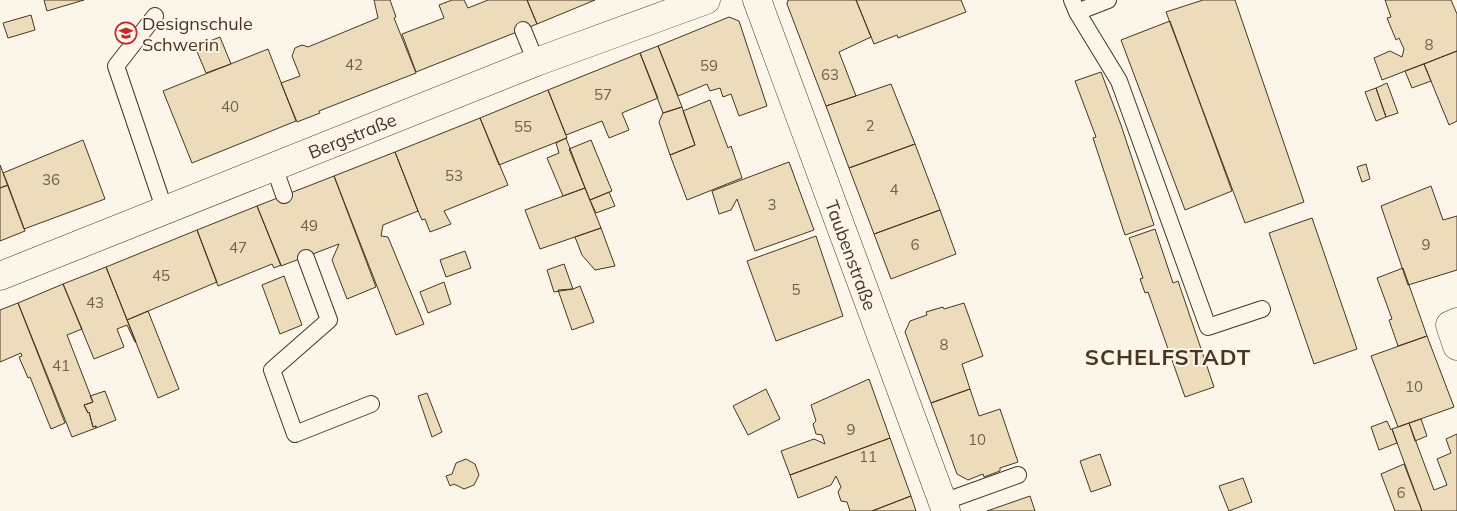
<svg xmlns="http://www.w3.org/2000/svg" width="1457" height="511" viewBox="0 0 1457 511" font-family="Mulish,sans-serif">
<rect width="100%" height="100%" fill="#fbf6e9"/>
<path fill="#ecdcbc" stroke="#4a3520" d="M44 0H84L47 11Z
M374 0H390L396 17 394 18 416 73 319 111 320 113 297 122 281 83 300 76 292 56 295 48 302 45 308 47 378 18Z
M452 0H464L468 8 488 0H527L537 24 416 72 402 34 444 18 439 5Z
M527 0H595L537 24Z
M788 0H856L871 37 839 52 856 96 826 106 787 4Z
M856 0H961L966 12 898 38 897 35 874 44Z
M1203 0H1235L1304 202 1245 223 1166 12Z
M1385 0H1451L1457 14V51L1382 80 1374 58 1390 51 1402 57 1404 49 1399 38 1396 40 1387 18 1391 17Z
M31 15 35 30 8 38 3 23Z
M729 17 739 21 767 106 739 116 731 94 723 97 720 88 710 91 707 84 678 96 658 46Z
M1170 21 1232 191 1185 210 1121 40Z
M220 37 231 64 206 73 195 47Z
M658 46 682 107 663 113 640 53Z
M268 49 296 121 192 163 163 91Z
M1457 51V121L1449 125 1424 64Z
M640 53 658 98 622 113 629 130 609 138 602 121 566 135 548 90Z
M1424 64 1431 81 1412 88 1405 71Z
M1101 72 1121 125 1154 225 1125 235 1093 138 1096 137 1075 81Z
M1387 83 1398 113 1386 117 1376 88Z
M891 84 915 144 849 168 826 106Z
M1376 88 1386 117 1376 121 1365 92Z
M548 90 567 138 499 165 480 118Z
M710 100 728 148 731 146 742 178 687 200 670 155 695 145 683 111Z
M682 107 695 145 670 155 659 122 663 113Z
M480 118 508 185 444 211 451 224 430 232 425 219 422 220 418 211 395 152Z
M566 138 585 188 563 196 547 158 559 153 556 143Z
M83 140 105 199 24 229 3 173Z
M591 140 612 191 590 200 569 149Z
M915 144 940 210 874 234 849 168Z
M395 152 418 211 383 225 381 236 388 237 424 324 396 335 334 176Z
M789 162 814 230 755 251 737 199 731 210 719 214 712 191Z
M1366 164 1370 179 1362 182 1357 167Z
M0 165 8 185 0 188Z
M334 176 376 287 347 299 332 260 339 244 281 266 257 206Z
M8 185 25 231 0 241V188Z
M1431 186 1443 220 1457 216V270L1408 285 1381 206Z
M585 188 601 228 540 249 525 210Z
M609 192 615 206 596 213 590 200Z
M257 206 281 265 274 268 272 264 218 286 197 230Z
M940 210 956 254 891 279 874 234Z
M1312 218 1357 349 1314 364 1269 233Z
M601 228 615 266 595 270 582 255 575 237Z
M1155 229 1173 283 1178 281 1214 387 1185 397 1148 292 1145 293 1140 279 1143 278 1129 238Z
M197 230 217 282 127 320 106 267Z
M816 236 843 316 776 341 747 261Z
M465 251 471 268 446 277 440 260Z
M564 264 573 289 554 292 547 270Z
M106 267 136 342H135L127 325 117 329 124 347 94 359 63 284Z
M1403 268 1427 336 1398 346 1389 320 1392 319 1377 278Z
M284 276 302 325 280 334 262 285Z
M444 282 451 304 428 313 420 292Z
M63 284 82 329 67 335 93 402 84 405 88 413 89 412 93 427 96 426V428L72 437 18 303Z
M580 286 594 322 572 330 558 290 573 289Z
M18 303 65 423 51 429 30 377 28 378 19 357 22 356 21 353 0 362V310Z
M964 303 983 356 962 364 970 389 931 403 905 332 910 321 927 315 926 312 943 307 944 309Z
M148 311 179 389 158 398 127 320Z
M1427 336 1454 407 1398 427 1371 356Z
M869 379 890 438 790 475 781 451 814 439 825 444 822 435 816 434 813 424 816 421 811 405Z
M766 389 780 419 748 435 733 406Z
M970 389 979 416 1000 409 1018 462 1000 468V471L984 477 983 474 968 480 957 474 931 403Z
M105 391 116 420 96 428V426L93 427 89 412 88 413 84 405 93 402 90 396Z
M427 393 442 432 432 437 418 396Z
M1421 419 1427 436 1415 441 1409 423Z
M1387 421 1391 430 1392 429 1397 443 1379 450 1371 427Z
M1409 423 1434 490 1447 485 1437 459 1451 453 1446 439 1457 434V511H1422L1392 429Z
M890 438 911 496 872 511H850L847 502 841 501 838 492 841 487 836 476 831 485 798 498 790 475Z
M1100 454 1111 485 1091 492 1080 461Z
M466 459 475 464 479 475 474 485 464 489 454 484 450 486 446 476 452 474 456 463Z
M1404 464 1422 511H1395L1381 474Z
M1243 478 1252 502 1229 511 1219 486Z
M911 496 916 511H872Z
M1030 496 1035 511H987Z"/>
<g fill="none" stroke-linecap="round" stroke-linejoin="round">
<g stroke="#4a3520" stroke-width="18">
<path id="service" d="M1072 0 1077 12 1119 81 1208 327 1262 309
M1077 12 1108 0
M155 16 116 66 165 211
M523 30 536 62
M274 167 284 195
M306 258 329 320 272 370 295 434 371 404
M943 502 1018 475"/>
</g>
<g stroke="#4a3520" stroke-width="29">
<g id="minor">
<path id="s1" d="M757 0 946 511"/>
<path id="s2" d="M0 276 536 62 706 0"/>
<path d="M1457 322 1450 325 1457 346"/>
</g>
</g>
<use href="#service" stroke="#fbf6e9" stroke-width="16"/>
<use href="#minor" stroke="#fbf6e9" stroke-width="28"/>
</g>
<defs>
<g id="school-ring" transform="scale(1.125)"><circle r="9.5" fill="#fbf6e9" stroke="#c62828" stroke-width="1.5"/><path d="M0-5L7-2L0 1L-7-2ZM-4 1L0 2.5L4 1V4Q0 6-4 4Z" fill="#c62828"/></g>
</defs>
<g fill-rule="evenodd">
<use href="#school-ring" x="126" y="33"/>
</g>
<g text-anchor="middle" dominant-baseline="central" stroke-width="4" stroke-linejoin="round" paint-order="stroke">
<g font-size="15" fill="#725f47">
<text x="1429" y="44">8</text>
<text x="354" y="64">42</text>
<text x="709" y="65">59</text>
<text x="830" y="74">63</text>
<text x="603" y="94">57</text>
<text x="230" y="106">40</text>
<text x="870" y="125">2</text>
<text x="523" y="126">55</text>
<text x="454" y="175">53</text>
<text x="51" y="179">36</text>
<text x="894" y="189">4</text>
<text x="772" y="204">3</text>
<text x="309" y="225">49</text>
<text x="915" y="244">6</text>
<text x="1426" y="244">9</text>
<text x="238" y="247">47</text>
<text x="161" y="275">45</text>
<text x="796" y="289">5</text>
<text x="95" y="302">43</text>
<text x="944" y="344">8</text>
<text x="61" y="365">41</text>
<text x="1414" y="386">10</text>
<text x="851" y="429">9</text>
<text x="977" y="439">10</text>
<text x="868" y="456">11</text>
<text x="1401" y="492">6</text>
</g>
<g font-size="18" fill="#4a3520" stroke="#fbf6e9" text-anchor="start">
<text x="142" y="23">Designschule<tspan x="142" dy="21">Schwerin</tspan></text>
</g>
<g font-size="18" fill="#4a3520" stroke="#fbf6e9">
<text stroke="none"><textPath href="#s2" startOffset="379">Bergstraße</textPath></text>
<text stroke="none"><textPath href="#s1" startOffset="272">Taubenstraße</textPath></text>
</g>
<g font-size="22" font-weight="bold" letter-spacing="1" fill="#4a3520" stroke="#fbf6e9">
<text x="1168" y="357">SCHELFSTADT</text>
</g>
</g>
</svg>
